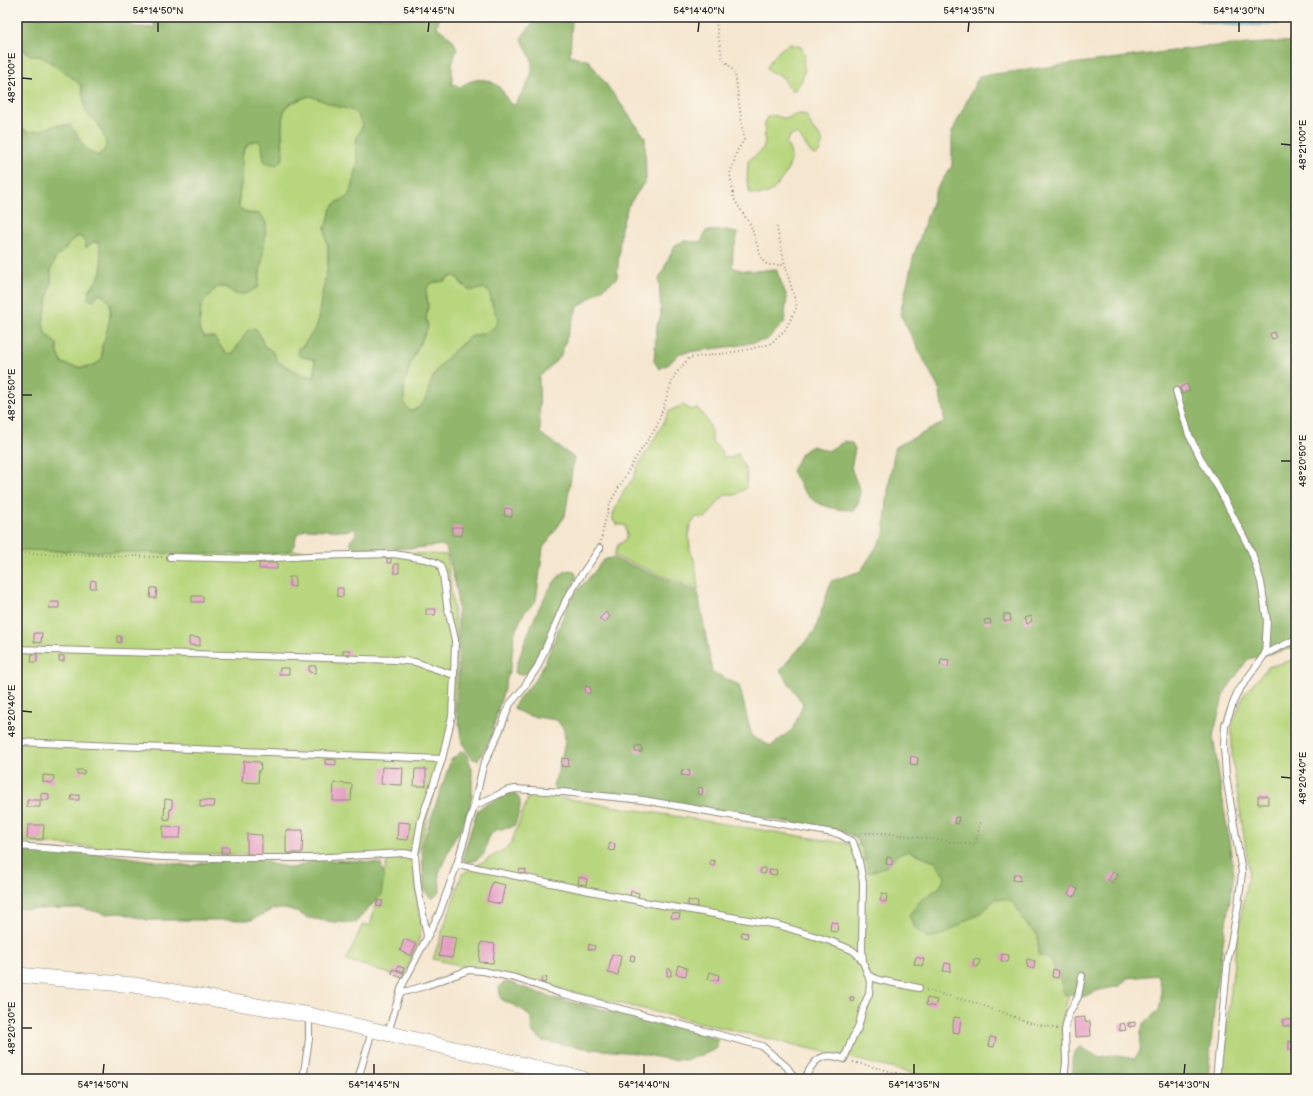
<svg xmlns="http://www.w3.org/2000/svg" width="1313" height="1096" viewBox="0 0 1313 1096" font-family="'Balsamiq Sans',sans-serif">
<rect width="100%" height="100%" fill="#fbf7ec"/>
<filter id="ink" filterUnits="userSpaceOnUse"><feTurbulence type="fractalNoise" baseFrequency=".025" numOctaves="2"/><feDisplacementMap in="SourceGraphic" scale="8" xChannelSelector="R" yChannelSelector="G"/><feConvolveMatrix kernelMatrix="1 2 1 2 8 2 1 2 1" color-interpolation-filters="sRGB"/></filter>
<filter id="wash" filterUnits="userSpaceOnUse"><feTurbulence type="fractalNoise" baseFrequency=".012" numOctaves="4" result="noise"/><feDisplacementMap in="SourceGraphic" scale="16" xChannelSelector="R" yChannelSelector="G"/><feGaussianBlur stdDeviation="0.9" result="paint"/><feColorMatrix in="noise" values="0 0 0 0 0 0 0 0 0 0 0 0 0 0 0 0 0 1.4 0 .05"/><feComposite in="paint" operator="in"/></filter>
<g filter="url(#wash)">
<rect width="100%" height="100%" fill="#f5e6cf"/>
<path fill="#b8d67d" stroke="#728054" d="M790 44 801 47 805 55 803 64 805 70 803 75 802 80 795 90H791L786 85 784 78 769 71 767 67C771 59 781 47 790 44Z
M17 46 20 47 30 55 42 57 64 71 81 85 86 112 98 123 106 141 105 150 97 156C86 150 80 143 75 131L56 125 43 130 28 132 17 126Z
M309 96C318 98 325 102 333 105 350 111 354 106 363 125L357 137 356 152 358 162 352 188 347 198 339 201 331 208 329 218 325 227 326 239 328 246V266L322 295 317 326 304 345 299 356 315 360V378L305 376 278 362 272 351 264 346 259 333 240 344 233 353 226 354C218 344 206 340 199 329L201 306 216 287H226L235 294 258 287 265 239 260 214 248 213 240 209C239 205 238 201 239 197 239 191 242 184 242 178 243 162 237 144 258 140L262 145 264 162 283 147C282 137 279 112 288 105 294 101 303 99 309 96Z
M801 114 806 115 813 130 819 135 823 142 819 153 815 155 811 153 798 134 791 135 786 143C788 147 791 152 791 157 791 165 787 171 783 177 775 190 766 199 750 193L747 182 748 161C752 157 757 155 761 151 769 141 761 129 767 117 777 113 779 119 787 118 792 117 796 114 801 114Z
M80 236C85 242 92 243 100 242 101 266 107 271 89 290L104 295 110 303V322L107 335 102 346V359C91 371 76 368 62 363L57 351V344L45 333 43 323 51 283V270L55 259 65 249 72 240Z
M455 276C459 279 460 284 464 286 470 291 478 290 484 288L489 292C491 297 491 302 493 307 494 313 500 316 497 323 492 334 479 333 470 337 466 340 453 351 450 355 443 363 436 370 432 380 426 394 428 405 411 411L406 407 404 402V386L410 364 428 327 426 318 428 306 426 291 428 286 431 283 444 281 449 277Z
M683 405 691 410 697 408C709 422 711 424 712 442L720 449 724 457 731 458 738 453C744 468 750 472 745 489L735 495H725C717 502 713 511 705 518L696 517 690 526 689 536 690 550 695 562 698 590 614 556 618 545 625 540 627 535 625 525H618L613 521V514L624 490 633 479 638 466 663 424 669 411Z
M17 504 39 508 42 551H370L447 555 457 638 455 713 419 850 413 864 422 927 418 943 403 978 346 960 363 924 370 926 388 858 185 853 17 842Z
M1296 659V1079H1221L1236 945 1249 870 1232 756V725L1245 693 1268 667Z
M530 793 856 845 908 847 947 860 994 894 1017 902 1065 948 1068 997 1062 1025 1064 1062 1061 1079H933L904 1071 433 959 462 874 510 846Z"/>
<path fill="#92b76c" stroke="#5e714c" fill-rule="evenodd" d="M17 17H115L136 27 155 28 152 17H439L437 27 453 40 457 49 452 65V84L460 87C473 78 486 76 499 87 503 91 507 99 510 104L515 105C521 93 534 78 532 64 531 56 525 46 521 38L537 17H566L572 20 570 55 589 61 645 137 646 180 628 206 621 228 617 278 577 308 560 357 539 377 540 433 574 458 565 516 543 548 536 601 524 613 514 634 511 665 497 713 491 738 478 760 473 759 462 743 457 710 459 656 457 592 450 561 446 548 442 545 416 548 358 549 351 545 350 541 356 534 355 528 345 531 306 529 297 534 293 549 277 554H199L17 550V126L28 132 43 130 56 125H70C80 138 82 148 97 156L105 150 106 141 98 123 86 112 81 85 64 71 42 57 30 55 21 47 17 46ZM309 96C318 98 324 102 333 105 350 111 354 106 363 125L357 137 356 152 358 162 352 188 347 198 339 201 331 208 329 218 325 227 326 240 328 246V266L322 295 317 326 304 345 297 349 299 356 315 360V377L305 376 278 362 272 351 264 346 259 333 255 328 248 330 233 353 226 354 214 337H204L199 329 201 306 217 287H226L235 294H246L258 287 265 239 266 223 260 214 248 213 240 209C239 205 238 201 239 197 239 190 242 184 242 178 243 162 237 144 258 140L262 145 264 162 276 165 283 159C283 146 278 114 288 105 293 101 302 99 309 96ZM79 236 84 240 86 248 93 242H99C101 266 107 271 89 290L88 299 93 301 98 294 103 295 110 303 111 312 106 335 102 346V359C91 371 76 368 62 363L57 351V344L45 333 43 323 51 283V270L55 259 65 249 72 240ZM455 276 469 290H477L484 288 489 292C491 297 491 302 493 307 494 313 500 316 497 323 492 334 479 333 471 337 466 340 453 351 450 355 443 363 436 370 432 380 426 394 428 405 411 411L406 407 404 402V386L410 364 428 327 426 318 428 306 426 291 428 286 431 283 444 281 449 277Z
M1296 41V649H1289L1248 659 1224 693 1213 736 1234 874 1216 987 1208 1079H1101L1097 1075C1087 1075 1085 1082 1074 1076 1071 1066 1070 1052 1081 1047L1098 1057 1112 1055 1135 1059 1140 1051 1141 1033 1143 1024 1159 1010 1161 999V986L1158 975 1127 978 1120 986 1099 990 1083 997 1064 994 1059 975 1049 959 1038 955V935C1033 931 1027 926 1024 921 1013 905 1020 899 995 899L981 914 969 919 945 934 928 938 914 927 909 915 921 900 940 887 945 877 935 861 909 851 897 855 887 866 868 873 863 850 856 838 839 830 621 796 557 790 554 788 553 785 559 769 565 742 564 730 557 720 530 716 515 710 514 707C519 695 531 687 538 675 548 659 554 640 561 622 564 615 566 608 569 602 576 590 586 582 595 571 602 562 601 559 613 558L698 592 712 672 739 685 752 737 771 746 793 729 803 704 780 670 815 631 831 581 861 571 884 535 888 491 895 447 945 422 939 389 900 314 914 255 937 188 952 166V132L979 76 1203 47Z
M728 230 738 234 733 251 732 267C746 274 761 270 776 269L787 297 784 323 767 340 735 346 680 353 669 364 659 369 654 361 657 325 661 316 659 279 675 245 684 241 701 242 706 231Z
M845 441 852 443 855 449 851 468 860 491 859 502 853 510C837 510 820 507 808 496 802 490 797 479 792 471L801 453 813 446 828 451Z
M569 570 574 571 576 575V579L534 668C531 673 523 675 517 674L515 672C521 650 547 575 569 570Z
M462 751 466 752 472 769V798L464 823 452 843 439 873 440 892 432 899 424 891 422 845 451 760Z
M510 793C527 795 518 814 515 825 509 829 507 828 500 829 488 830 487 845 484 854L474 861 466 863 463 860 464 853 477 811 483 806Z
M27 849 105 854 191 866 218 859H261L272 864 293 868 316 860 361 861 381 864 384 877 381 895 355 923 334 922 308 918 290 909H273L252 920H147L121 913 105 914 82 908 25 909 17 908V858Z
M508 982 557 999 694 1030 718 1040 717 1048 703 1055 685 1060 667 1059 636 1053 591 1049 543 1041 531 1031 532 1019 523 1010 501 999 499 988 502 984Z"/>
<path fill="#61c6de" stroke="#467884" d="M1188 17H1296V22C1267 26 1215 29 1188 17Z"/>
<g id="blocks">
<path fill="#e69fc4" d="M1274 332 1276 338 1272 339 1270 334Z
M1187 384 1190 391 1182 394 1180 387Z
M505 508 512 509V517L504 516Z
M452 527H462V536L452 535Z
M387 558H391V563H387Z
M259 563H277V569H259Z
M394 564H399V573H394Z
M289 577H295V587L289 586Z
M91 580 96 581V588H90Z
M151 588H157L156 598H150Z
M337 588H343V597L337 596Z
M192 596H203V602H192Z
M50 602H59V608H49Z
M426 609H436L435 615H426Z
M606 612 610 617 604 623 599 619Z
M1004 614H1010L1011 621H1004Z
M1030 616 1032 621 1026 624 1024 618Z
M990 619 991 624H985L984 620Z
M34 633H42L41 643 34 642Z
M117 636H121V643L117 642Z
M189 637 200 638V646L189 645Z
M343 650H350V654H343Z
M32 654H37V662H31Z
M59 656H64V661H59Z
M941 659 949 660 948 667 940 665Z
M309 666H316V673L309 672Z
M280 668H289V674H279Z
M586 686 591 688 589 694 584 692Z
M635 746 642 747V752H635Z
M911 756 918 758 917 765 910 764Z
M562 758 569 759 568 767 561 766Z
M325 759 336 760V765L325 764Z
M244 761 260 762 261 769 259 770 258 783 242 782Z
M382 767 403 768 402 785 381 784Z
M415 769H426V786H414Z
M77 770H84V774H77Z
M682 770 690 771 689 776 681 775Z
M43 775 54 776 53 783 43 782Z
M334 783 352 784 351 801H333Z
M698 787 703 788 702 795 697 794Z
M41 793 49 794V800H41Z
M72 795H79V800H71Z
M1258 796H1268V804H1258Z
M165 799 172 800V809H170L169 820 164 819Z
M27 800H40V807H27Z
M200 800 215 801 214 807H200Z
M955 817H959L958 824 954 823Z
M398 822 410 823 408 840 397 839Z
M28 825H44L43 840 27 839Z
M163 826 181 827 180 838H163Z
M286 830H303L302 853H286Z
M247 834 262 835V855L247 854Z
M610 843 615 844 614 851 608 850Z
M221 847H229V853H221Z
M887 857 892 858V865L886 864Z
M710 860 715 861 714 866 710 865Z
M761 868H765V874L760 873Z
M520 869 526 870V874L519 873Z
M770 869 777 870 776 875 769 874Z
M1113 872 1119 875 1113 883 1108 880Z
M1014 874H1020V881L1013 880Z
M579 877 587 879 586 885 578 884Z
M492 882 505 885 501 904 487 901Z
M1072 886 1078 889 1074 897 1068 894Z
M631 891 639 893 638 898 630 896Z
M882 893 887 894 886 902 880 901Z
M378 900 383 901 381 907 376 906Z
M688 900 698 902 697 907 688 906Z
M672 913 680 914 679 919 671 918Z
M831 922 838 923 837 932 830 931Z
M742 932 748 933 747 938 741 936Z
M442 936 456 938 452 958 439 956Z
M404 939 416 944 411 956 400 951Z
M481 942 495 944 493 963 479 962Z
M589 944 595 946 594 950 588 949Z
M612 954 621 956 618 975 608 973Z
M1002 954 1009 955 1008 962 1001 961Z
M631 955 635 956 634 961 630 960Z
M916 957 924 959 922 966 914 964Z
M974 959 980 960 978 967 973 966Z
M1027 959 1035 961 1034 969 1027 967 1028 964H1026Z
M945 963 951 964 950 972 943 971Z
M678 965 687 968 686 976 676 974Z
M398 966 404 968 403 972 397 970Z
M393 969 404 973 402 978 392 974Z
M667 969H671V976H667Z
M1053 969 1059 971 1058 978 1052 977Z
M710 972 719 975 718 981 708 979Z
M543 977 547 978 545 983 541 982Z
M850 997H854L853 1002 850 1001Z
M927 998 937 1000 935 1007 926 1005Z
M954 1017 961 1018 959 1033 952 1032Z
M1085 1017V1022L1090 1021 1091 1036 1075 1037 1074 1018Z
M1283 1019 1292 1020V1026H1283Z
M1135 1022V1026L1129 1027 1128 1023Z
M1124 1023 1126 1030 1120 1031 1119 1024Z
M990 1037 996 1038 994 1047 988 1046Z
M1289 1041 1294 1042V1051L1289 1050Z"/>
</g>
</g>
<g filter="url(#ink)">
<use href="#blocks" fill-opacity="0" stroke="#90887d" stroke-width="1"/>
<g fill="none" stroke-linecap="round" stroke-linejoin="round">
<g stroke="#90887d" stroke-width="8">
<path id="service" d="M1176 391 1189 435 1203 463 1219 489 1252 553 1261 582 1267 621 1265 654 1237 693 1225 725 1224 746 1226 776 1242 873 1238 906 1228 959 1216 1079
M170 557 258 559 309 556 394 554 425 559 435 562 440 565 443 574 447 605 455 640 454 675 452 716 442 759 421 821 415 855 418 888 427 936
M17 649 396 660 415 662 454 675
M1265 654 1292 641 1296 640
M17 742 442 759
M474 806 506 791 515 789 562 792 643 800 839 834 853 842 858 856 863 882 862 948 863 962 868 975 879 980 919 988
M17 846 161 857 203 858H311L404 853 415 855
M457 864 644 902 778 925 830 941 852 950 857 954 863 962
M400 993 425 986 469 970 483 971 515 978 560 993 762 1046 787 1067 795 1079
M388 1033 402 986 439 914 457 864 474 806 483 766 499 732 510 704 522 690 538 666 566 600 580 577 600 548
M303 1079 309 1039V1015
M358 1079 372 1031
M805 1079C813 1059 823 1051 844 1059L852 1039 858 1028 864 1005 869 994 870 982 868 975
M1064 1079 1066 1062 1065 1030 1068 1015 1078 997 1082 976"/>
</g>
<g stroke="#90887d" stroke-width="16">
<path id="tertiary" d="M17 975 134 985 309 1015 583 1079"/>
</g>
<path stroke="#90887d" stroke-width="2" stroke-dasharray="1 3" stroke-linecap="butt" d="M715 17 722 57 735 73 744 140 737 151 730 174 734 199 751 226 762 260 768 265H785
M601 541 604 525 611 501 635 459 657 426 674 376 689 358 741 351 770 344 785 330 797 307 785 265 776 224
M17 553 162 557
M859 836 862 833H885L975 845 980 822
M926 990 979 1004 1028 1022 1058 1029
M853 1062 921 1079
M1296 1079V1071"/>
<use href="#service" stroke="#fff" stroke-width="6"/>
<use href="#tertiary" stroke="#fff" stroke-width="15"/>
</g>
</g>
<path fill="none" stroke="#2b2b2b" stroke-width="1.5" d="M158 32V22M428 32 429 22M698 32 699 22M968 32 969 22M1239 32V22M22 78 32 79M1281 144 1291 145M22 395H32M1281 461H1291M22 711 32 712M1281 777 1291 778M22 1028H32M103 1074 104 1064M374 1074V1064M644 1074V1064M914 1074V1064M1184 1074 1185 1064"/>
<rect width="1313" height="1096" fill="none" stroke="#fbf7ec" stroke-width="44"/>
<rect x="22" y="22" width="1269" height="1052" fill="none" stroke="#2b2b2b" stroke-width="1.5"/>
<g font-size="10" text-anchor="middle" fill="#2b2b2b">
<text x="158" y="14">54°14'50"N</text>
<text x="429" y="14">54°14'45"N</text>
<text x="699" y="14">54°14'40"N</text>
<text x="969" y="14">54°14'35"N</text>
<text x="1239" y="14">54°14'30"N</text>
<text transform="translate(11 78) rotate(-90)" y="4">48°21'00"E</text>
<text transform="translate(1302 145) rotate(-90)" y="4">48°21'00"E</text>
<text transform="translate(11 395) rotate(-90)" y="4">48°20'50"E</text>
<text transform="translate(1302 461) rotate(-90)" y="4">48°20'50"E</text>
<text transform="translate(11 711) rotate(-90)" y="4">48°20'40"E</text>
<text transform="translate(1302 778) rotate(-90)" y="4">48°20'40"E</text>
<text transform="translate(11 1028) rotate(-90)" y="4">48°20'30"E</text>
<text x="103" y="1088">54°14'50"N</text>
<text x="374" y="1088">54°14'45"N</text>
<text x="644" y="1088">54°14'40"N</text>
<text x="914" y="1088">54°14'35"N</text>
<text x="1184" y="1088">54°14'30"N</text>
</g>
</svg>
